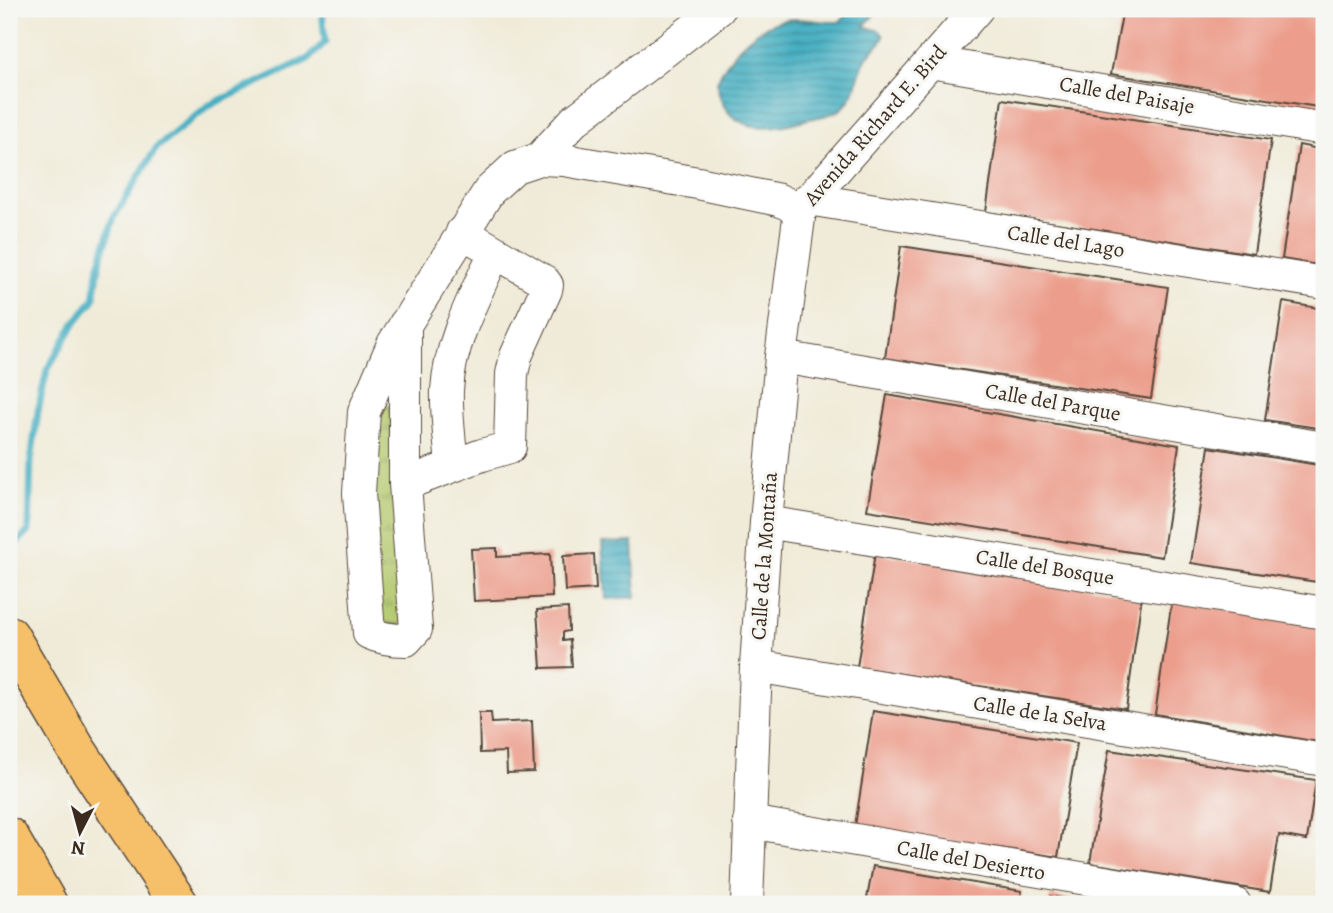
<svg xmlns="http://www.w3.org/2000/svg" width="1333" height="913" viewBox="0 0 1333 913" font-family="Alegreya,serif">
<defs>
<pattern id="grass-tufts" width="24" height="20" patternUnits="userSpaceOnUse" patternTransform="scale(1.75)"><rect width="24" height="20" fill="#b3c86c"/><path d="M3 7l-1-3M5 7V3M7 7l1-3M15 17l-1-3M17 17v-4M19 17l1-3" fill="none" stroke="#93a358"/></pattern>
<pattern id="water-rules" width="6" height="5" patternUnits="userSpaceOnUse" patternTransform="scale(1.75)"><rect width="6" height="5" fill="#44afc2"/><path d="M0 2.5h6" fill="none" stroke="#3a8f9d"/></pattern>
</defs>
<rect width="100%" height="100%" fill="#f6f6f2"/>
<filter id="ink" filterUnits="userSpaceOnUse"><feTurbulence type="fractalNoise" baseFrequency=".0143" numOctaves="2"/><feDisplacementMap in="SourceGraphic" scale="14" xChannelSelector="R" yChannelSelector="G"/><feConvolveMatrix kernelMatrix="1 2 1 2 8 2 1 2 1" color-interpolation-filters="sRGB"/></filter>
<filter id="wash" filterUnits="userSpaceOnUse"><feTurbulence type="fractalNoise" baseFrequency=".00686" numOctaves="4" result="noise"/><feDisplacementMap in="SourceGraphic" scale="28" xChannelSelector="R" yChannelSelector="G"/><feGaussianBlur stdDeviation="1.57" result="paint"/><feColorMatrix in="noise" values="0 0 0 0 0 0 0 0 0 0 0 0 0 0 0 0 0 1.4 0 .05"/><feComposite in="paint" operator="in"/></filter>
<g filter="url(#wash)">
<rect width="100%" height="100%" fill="#f0ebd8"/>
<path fill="url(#grass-tufts)" stroke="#777945" stroke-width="2" d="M385 405 390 407 404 620 399 625 379 622 368 455 382 406Z"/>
<path fill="url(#water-rules)" stroke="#406c70" stroke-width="2" d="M854 9H879L864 26 880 31 884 36C881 45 872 50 867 57 856 73 858 97 840 110 833 115 818 117 809 119 770 131 723 136 717 82 730 52 760 20 795 19 809 19 824 23 839 22Z
M633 542 636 597 606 599 602 543Z"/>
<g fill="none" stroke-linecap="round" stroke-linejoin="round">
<path stroke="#44afc2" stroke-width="7" d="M9 550 29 531 31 461 38 411 47 370 74 324 94 299 99 265 114 217 157 147 208 106 308 59 325 42 322 9"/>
</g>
<g id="blocks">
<path fill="#ec9d8b" d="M1123 9H1324V108L1111 74Z
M1002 99 1271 140 1254 254 986 212Z
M1299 145 1324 150V266L1282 259Z
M901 246 1168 287 1151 399 885 358Z
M1283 302 1324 309V429L1265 420Z
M887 395 1179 445 1162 557 867 510Z
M1209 447 1324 466V583L1191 563Z
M497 548V557L550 554 552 597 474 601 471 549Z
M875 553 1142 595 1126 709 857 667Z
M594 554 596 589 565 591 563 556Z
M1172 600 1324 623V743L1155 714Z
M568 608 569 631 563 632V641L570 640 572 667 541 668 537 610Z
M873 711 1077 743 1058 857 855 826Z
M479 713H491L492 723 532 721 534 772 507 773 506 752 480 753Z
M1109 750 1316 780 1307 840 1279 835 1270 892 1090 863Z
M873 866 1022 891 1020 904H866Z
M1050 896 1089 903V904H1049Z"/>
</g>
</g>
<g filter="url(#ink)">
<use href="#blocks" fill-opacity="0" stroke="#56473a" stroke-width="2"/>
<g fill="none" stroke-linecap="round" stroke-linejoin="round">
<g stroke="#56473a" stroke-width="34">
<path id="minor" d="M930 62 1324 129
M539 159 574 121 719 9
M808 199 1324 283
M405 324V484L416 629 406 640C393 640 382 639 369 633L359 493 364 412 393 344 489 191 515 167 539 159 564 160 698 183 779 200 800 210
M781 357 1324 448
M452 465C450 441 446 414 447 390 450 341 475 296 495 252
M405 484 482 455 510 447 512 374 516 356 546 290 547 285 544 281 462 232
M766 522 1324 613
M756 666 1324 760
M749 822 1235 904
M747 904 756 666 766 522 781 357 800 210 977 9"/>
</g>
<g stroke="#56473a" stroke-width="41">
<path id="major" d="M9 635 75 747 179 904
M9 837 48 904"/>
</g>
<use href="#minor" stroke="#fff" stroke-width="32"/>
<use href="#major" stroke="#f6c06b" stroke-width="38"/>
</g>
</g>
<g text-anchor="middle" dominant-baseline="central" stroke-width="6" stroke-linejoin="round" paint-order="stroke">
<g font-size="21" fill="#3b2a1e" stroke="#f6f6f2">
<text transform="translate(1127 95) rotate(10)">Calle del Paisaje</text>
<text transform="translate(875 125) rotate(-49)">Avenida Richard E. Bird</text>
<text transform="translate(1066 241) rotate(9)">Calle del Lago</text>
<text transform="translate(1053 402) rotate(10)">Calle del Parque</text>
<text transform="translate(764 556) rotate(-86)">Calle de la Montaña</text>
<text transform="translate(1045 567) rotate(9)">Calle del Bosque</text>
<text transform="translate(1040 713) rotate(9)">Calle de la Selva</text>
<text transform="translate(971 860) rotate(10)">Calle del Desierto</text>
</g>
</g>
<rect width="1333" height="913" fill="none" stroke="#f6f6f2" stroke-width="35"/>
<g transform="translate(80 832) rotate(186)" stroke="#f6f6f2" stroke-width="5" paint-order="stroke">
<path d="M0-5L12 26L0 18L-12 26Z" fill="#3b2a1e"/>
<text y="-10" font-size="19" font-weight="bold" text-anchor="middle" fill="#3b2a1e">N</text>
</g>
</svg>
